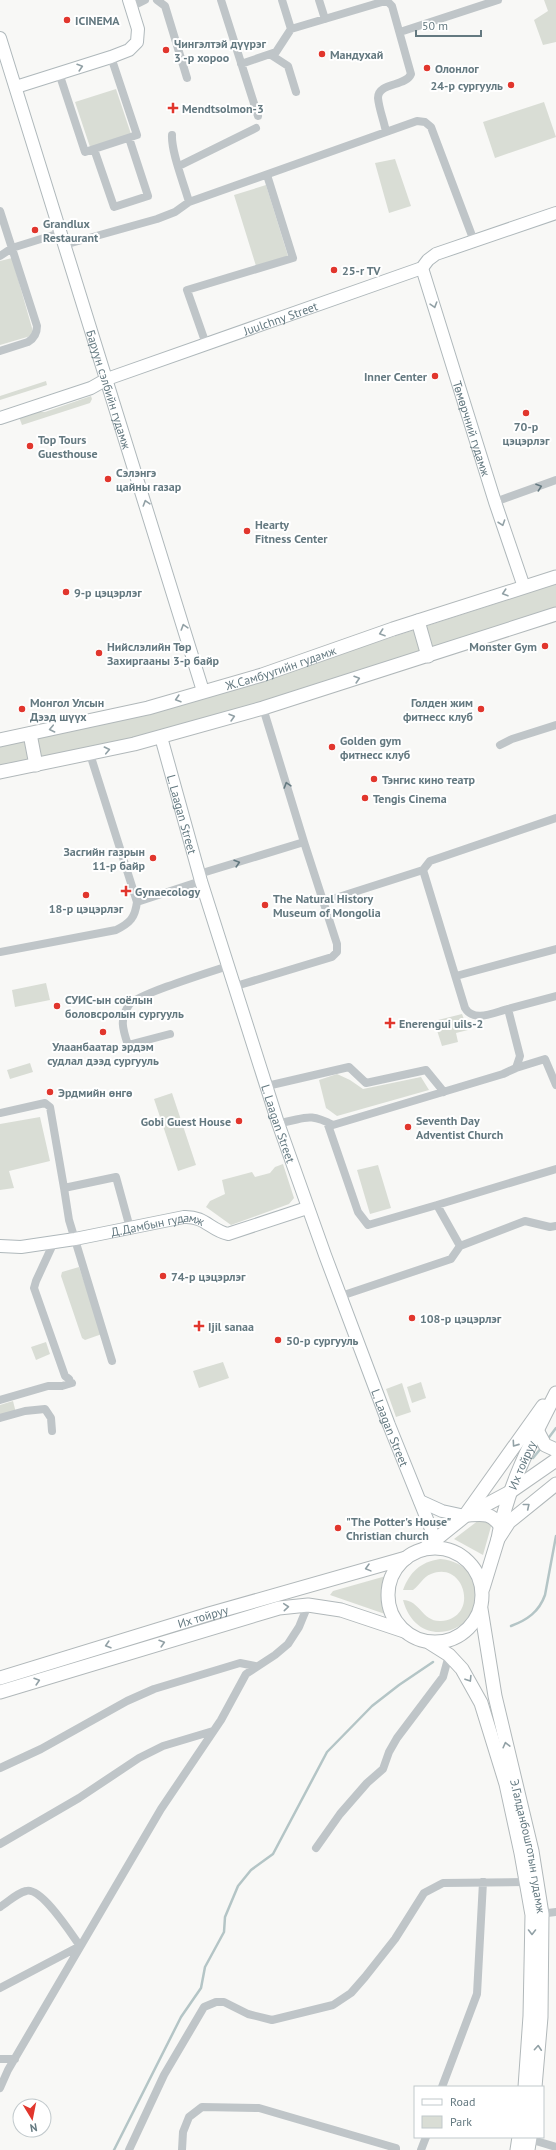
<svg xmlns="http://www.w3.org/2000/svg" width="556" height="2150" viewBox="0 0 556 2150" font-family="'PT Sans',sans-serif">
<rect width="100%" height="100%" fill="#f8f8f6"/>
<path fill="#d9ddd5" d="M544 0H556V42L543 45 534 20 548 11Z
M116 89 131 134 90 147 75 102Z
M544 102 556 137 495 158 483 122Z
M395 159 411 206 389 213 375 163Z
M266 185 288 256 256 266 234 195Z
M12 258 34 335 0 345V261Z
M46 381 47 385 0 400V396Z
M91 396 92 399 90 403 22 425 19 417 35 412H45Z
M556 584V608L552 610 287 695 137 738 0 767V745L219 693Z
M46 983 50 1000 15 1007 12 990Z
M462 1014 468 1030 456 1033 458 1042 442 1046 434 1021Z
M30 1063 33 1072 10 1079 7 1070Z
M337 1074 350 1080 363 1089 421 1077 429 1090 337 1116 326 1108 319 1080Z
M172 1093 196 1165 178 1171 154 1099Z
M40 1117 50 1161 9 1171 14 1188 0 1190V1124Z
M283 1164 294 1198 289 1204 231 1225 206 1207 210 1201 225 1194 222 1180 252 1172 255 1177 270 1173 275 1167Z
M378 1165 391 1208 370 1214 357 1170Z
M79 1267 102 1334 85 1340 82 1338 61 1276 62 1272Z
M46 1342 50 1354 36 1360 31 1347Z
M223 1362 229 1378 199 1388 193 1371Z
M421 1382 426 1398 412 1403 407 1387Z
M402 1383 411 1412 396 1417 386 1389Z
M13 1401 16 1413 0 1417V1405Z
M479 1520 492 1523 483 1555 454 1539Z
M440 1559C453 1560 464 1565 471 1576 499 1623 420 1662 403 1600 420 1600 422 1622 441 1621 480 1618 465 1560 431 1574 423 1577 420 1585 413 1590H403C410 1572 420 1562 440 1559Z
M386 1576 385 1614 330 1595 333 1591Z"/>
<g fill="none" stroke-linecap="round" stroke-linejoin="round">
<path stroke="#b4c5c6" stroke-width="2.5" d="M547 1440 556 1428
M533 1458 542 1447
M511 1626C527 1620 539 1612 545 1595L556 1536
M114 2150 181 2017 201 1988 205 1967 224 1932 225 1917 238 1886 251 1870 273 1854 327 1752 372 1706 399 1685 433 1662"/>
<g stroke="#afb8bb" stroke-width="14">
<g id="secondary">
<path id="s1" d="M0 38 203 691"/>
<path d="M16 87 111 57 129 50 137 42 138 29 129 0"/>
<path id="s2" d="M422 268 495 502 524 587"/>
<path id="s3" d="M0 418 91 388 107 379 422 268 428 260 436 254 556 213"/>
<path id="s4" d="M161 737 201 881 278 1123 325 1255 389 1425 435 1539"/>
<path id="s5" d="M0 1246 21 1247 75 1239 184 1217C205 1216 210 1230 228 1234L307 1208"/>
<path d="M420 1501 442 1511 465 1516"/>
</g>
</g>
<g stroke="#b1b8ba" stroke-width="15">
<g id="primary">
<path d="M418 621 428 656"/>
<path d="M30 734 36 765"/>
<path id="s6" d="M0 740 148 708 262 675 393 629 556 577"/>
<path d="M0 772 134 744 263 708 556 614"/>
<path d="M537 1430 545 1445 556 1450"/>
<path d="M466 1514 543 1406"/>
<path d="M469 1515C485 1514 490 1513 500 1525"/>
<path id="s7" d="M498 1539C507 1487 532 1440 556 1393"/>
<circle cx="435" cy="1595" r="47"/>
<path d="M424 1549 465 1516 510 1492 556 1460"/>
<path d="M483 1588 498 1539 509 1522 556 1484"/>
<path id="s8" d="M481 1609 495 1696 532 1851 542 1914 541 2017 535 2087"/>
<path d="M430 1643 449 1655 462 1669 481 1703 506 1784 521 1853 532 1915 530 2016 525 2087"/>
<path id="s9" d="M0 1678 209 1614 406 1558"/>
<path d="M0 1692 279 1608 308 1605 341 1610 404 1631"/>
<path d="M517 2150 519 2137"/>
<path d="M528 2150 530 2137"/>
</g>
</g>
<path stroke="#bfc5c8" stroke-width="8" d="M157 0 165 6 187 78
M221 0 258 116
M282 0 291 29
M319 0 325 19
M131 7 145 0
M400 32 498 0
M271 55 288 66 296 92
M241 64 276 52 291 29 382 2H388L392 6 411 74C406 87 378 82 378 98 379 109 384 121 386 132
M59 73 85 152 137 135 111 57
M172 135C171 152 184 184 189 202
M94 149 114 207 148 196 129 138
M179 166 256 128
M0 211 37 326C37 333 35 338 28 342L0 351
M64 245 157 219 175 212 189 202 417 121 425 122 431 127 474 241
M0 256 12 248 60 233
M206 344 187 290 293 258 267 175
M495 502 556 480
M500 745 512 739 556 725
M90 754 137 902
M199 874 304 842 263 708
M323 902 423 870
M0 952 116 930C130 923 135 918 137 902L201 881
M456 976 556 949
M236 986 332 957 337 952V944L304 842
M508 1009 556 996
M170 1034 128 1045C123 1030 119 1019 129 1005 135 995 213 971 228 966
M516 1068 545 1059 556 1085
M267 1086 349 1067 366 1083 426 1070 444 1092
M0 1113 45 1103 50 1107 64 1188 116 1177 130 1228
M327 1122 358 1212 368 1225 437 1205 460 1246
M278 1123C305 1120 306 1111 333 1125L503 1074 516 1068 520 1056 508 1009C495 1012 474 1023 465 1008L423 870 430 861 556 818
M64 1188 69 1220 112 1361
M437 1205 556 1169
M54 1242 36 1281 34 1288 65 1376 69 1379
M341 1296 451 1259 460 1246 525 1221 550 1227 556 1226
M0 1400 48 1386H62L72 1383
M0 1418 25 1411 45 1409 51 1418 52 1431
M0 1768 41 1749 127 1701 154 1689 240 1663 255 1666
M0 1844 79 1798 139 1758 163 1746 213 1731
M316 1848 340 1814 367 1783 383 1769 389 1752 397 1738 443 1677 449 1655
M0 1907C8 1902 17 1893 26 1891 41 1886 72 1935 80 1946L0 1988
M539 1914 556 1912
M0 2059H15
M442 2087 477 1994 483 1882
M0 2088 8 2070 161 1809 221 1720 246 1674 275 1655 288 1644 299 1627 308 1605
M526 2138 556 2147
M129 2150 164 2075 204 2007 216 2002H224L248 2014 272 2020 333 2005 351 1993 365 1977 395 1939 424 1893 443 1883 526 1882
M182 2150 183 2132 189 2117 202 2107 259 2108 396 2148V2150
M421 2150 426 2137"/>
<use href="#secondary" stroke="#fff" stroke-width="12"/>
<use href="#primary" stroke="#fff" stroke-width="13"/>
</g>
<defs><path id="oneway-chevron" d="M-2-3.5L2.5 0L-2 3.5" fill="none" stroke-width="1.6" stroke-linecap="round" stroke-linejoin="round"/></defs>
<g stroke="#92a1a6">
<use href="#oneway-chevron" transform="translate(80 67) rotate(-17)"/>
<use href="#oneway-chevron" transform="translate(434 305) rotate(73)"/>
<use href="#oneway-chevron" transform="translate(146 503) rotate(-107)"/>
<use href="#oneway-chevron" transform="translate(502 523) rotate(71)"/>
<use href="#oneway-chevron" transform="translate(505 593) rotate(162)"/>
<use href="#oneway-chevron" transform="translate(184 627) rotate(-107)"/>
<use href="#oneway-chevron" transform="translate(382 633) rotate(161)"/>
<use href="#oneway-chevron" transform="translate(357 679) rotate(-17)"/>
<use href="#oneway-chevron" transform="translate(178 699) rotate(163)"/>
<use href="#oneway-chevron" transform="translate(232 717) rotate(-16)"/>
<use href="#oneway-chevron" transform="translate(52 729) rotate(168)"/>
<use href="#oneway-chevron" transform="translate(107 750) rotate(-12)"/>
<use href="#oneway-chevron" transform="translate(515 1444) rotate(125)"/>
<use href="#oneway-chevron" transform="translate(527 1506) rotate(-39)"/>
<use href="#oneway-chevron" transform="translate(368 1568) rotate(165)"/>
<use href="#oneway-chevron" transform="translate(286 1607) rotate(-5)"/>
<use href="#oneway-chevron" transform="translate(162 1643) rotate(-17)"/>
<use href="#oneway-chevron" transform="translate(108 1645) rotate(163)"/>
<use href="#oneway-chevron" transform="translate(469 1679) rotate(58)"/>
<use href="#oneway-chevron" transform="translate(37 1681) rotate(-17)"/>
<use href="#oneway-chevron" transform="translate(506 1745) rotate(-104)"/>
<use href="#oneway-chevron" transform="translate(532 1932) rotate(90)"/>
<use href="#oneway-chevron" transform="translate(538 2048) rotate(-86)"/>
</g>
<g stroke="#647980">
<use href="#oneway-chevron" transform="translate(539 487) rotate(-19)"/>
<use href="#oneway-chevron" transform="translate(287 785) rotate(-107)"/>
<use href="#oneway-chevron" transform="translate(237 863) rotate(-17)"/>
</g>
<g fill="#e1362d" stroke="#fff" stroke-width="1.5">
<circle cx="67" cy="20" r="4"/>
<circle cx="166" cy="50" r="4"/>
<circle cx="322" cy="54" r="4"/>
<circle cx="427" cy="68" r="4"/>
<circle cx="511" cy="85" r="4"/>
<path d="M171 102h4v4h4v4h-4v4h-4v-4h-4v-4h4z"/>
<circle cx="35" cy="230" r="4"/>
<circle cx="334" cy="270" r="4"/>
<circle cx="435" cy="376" r="4"/>
<circle cx="526" cy="413" r="4"/>
<circle cx="30" cy="446" r="4"/>
<circle cx="108" cy="479" r="4"/>
<circle cx="247" cy="531" r="4"/>
<circle cx="66" cy="592" r="4"/>
<circle cx="545" cy="646" r="4"/>
<circle cx="99" cy="653" r="4"/>
<circle cx="22" cy="709" r="4"/>
<circle cx="481" cy="709" r="4"/>
<circle cx="332" cy="747" r="4"/>
<circle cx="374" cy="779" r="4"/>
<circle cx="365" cy="798" r="4"/>
<circle cx="153" cy="858" r="4"/>
<path d="M124 885h4v4h4v4h-4v4h-4v-4h-4v-4h4z"/>
<circle cx="86" cy="895" r="4"/>
<circle cx="265" cy="905" r="4"/>
<circle cx="57" cy="1006" r="4"/>
<path d="M388 1017h4v4h4v4h-4v4h-4v-4h-4v-4h4z"/>
<circle cx="103" cy="1032" r="4"/>
<circle cx="50" cy="1092" r="4"/>
<circle cx="239" cy="1121" r="4"/>
<circle cx="408" cy="1127" r="4"/>
<circle cx="163" cy="1276" r="4"/>
<circle cx="412" cy="1318" r="4"/>
<path d="M197 1320h4v4h4v4h-4v4h-4v-4h-4v-4h4z"/>
<circle cx="278" cy="1340" r="4"/>
<circle cx="338" cy="1528" r="4"/>
</g>
<g text-anchor="middle" dominant-baseline="central" stroke-width="4" stroke-linejoin="round" paint-order="stroke">
<g font-size="12" font-weight="bold" fill="#647980" stroke="#fff" text-anchor="start">
<text x="75" y="20">ICINEMA</text>
<text x="174" y="43">Чингэлтэй дүүрэг<tspan x="174" dy="14">3 -р хороо</tspan></text>
<text x="330" y="54">Мандухай</text>
<text x="435" y="68">Олонлог</text>
<text x="503" y="85" text-anchor="end">24-р сургууль</text>
<text x="182" y="108">Mendtsolmon-3</text>
<text x="43" y="223">Grandlux<tspan x="43" dy="14">Restaurant</tspan></text>
<text x="342" y="270">25-r TV</text>
<text x="427" y="376" text-anchor="end">Inner Center</text>
<text x="526" y="426" text-anchor="middle">70-р<tspan x="526" dy="14">цэцэрлэг</tspan></text>
<text x="38" y="439">Top Tours<tspan x="38" dy="14">Guesthouse</tspan></text>
<text x="116" y="472">Сэлэнгэ<tspan x="116" dy="14">цайны газар</tspan></text>
<text x="255" y="524">Hearty<tspan x="255" dy="14">Fitness Center</tspan></text>
<text x="74" y="592">9-р цэцэрлэг</text>
<text x="107" y="646">Нийслэлийн Төр<tspan x="107" dy="14">Захиргааны 3-р байр</tspan></text>
<text x="537" y="646" text-anchor="end">Monster Gym</text>
<text x="30" y="702">Монгол Улсын<tspan x="30" dy="14">Дээд шүүх</tspan></text>
<text x="473" y="702" text-anchor="end">Голден жим<tspan x="473" dy="14">фитнесс клуб</tspan></text>
<text x="340" y="740">Golden gym<tspan x="340" dy="14">фитнесс клуб</tspan></text>
<text x="382" y="779">Тэнгис кино театр</text>
<text x="373" y="798">Tengis Cinema</text>
<text x="145" y="851" text-anchor="end">Засгийн газрын<tspan x="145" dy="14">11-р байр</tspan></text>
<text x="135" y="891">Gynaecology</text>
<text x="273" y="898">The Natural History<tspan x="273" dy="14">Museum of Mongolia</tspan></text>
<text x="86" y="908" text-anchor="middle">18-р цэцэрлэг</text>
<text x="65" y="999">СУИС-ын соёлын<tspan x="65" dy="14">боловсролын сургууль</tspan></text>
<text x="399" y="1023">Enerengui uils-2</text>
<text x="103" y="1046" text-anchor="middle">Улаанбаатар эрдэм<tspan x="103" dy="14">судлал дээд сургууль</tspan></text>
<text x="58" y="1092">Эрдмийн өнгө</text>
<text x="416" y="1120">Seventh Day<tspan x="416" dy="14">Adventist Church</tspan></text>
<text x="231" y="1121" text-anchor="end">Gobi Guest House</text>
<text x="171" y="1276">74-р цэцэрлэг</text>
<text x="420" y="1318">108-р цэцэрлэг</text>
<text x="208" y="1326">Ijil sanaa</text>
<text x="286" y="1340">50-р сургууль</text>
<text x="346" y="1521">"The Potter's House"<tspan x="346" dy="14">Christian church</tspan></text>
</g>
<g font-size="12" fill="#647980" stroke="#fff">
<text stroke="none"><textPath href="#s3" startOffset="298">Juulchny Street</textPath></text>
<text stroke="none"><textPath href="#s1" startOffset="368">Баруун сэлбийн гудамж</textPath></text>
<text stroke="none"><textPath href="#s2" startOffset="168">Төмөрчний гудамж</textPath></text>
<text stroke="none"><textPath href="#s6" startOffset="290">Ж.Самбуугийн гудамж</textPath></text>
<text stroke="none"><textPath href="#s4" startOffset="80">L. Laagan Street</textPath></text>
<text stroke="none"><textPath href="#s4" startOffset="404">L. Laagan Street</textPath></text>
<text stroke="none"><textPath href="#s5" startOffset="160">Д.Дамбын гудамж</textPath></text>
<text stroke="none"><textPath href="#s4" startOffset="728">L. Laagan Street</textPath></text>
<text stroke="none"><textPath href="#s7" startOffset="78">Их тойруу</textPath></text>
<text stroke="none"><textPath href="#s9" startOffset="212">Их тойруу</textPath></text>
<text stroke="none"><textPath href="#s8" startOffset="242">Э.Галданбошготын гудамж</textPath></text>
</g>
</g>
<rect x="414" y="2086" width="130" height="52" fill="#ffffff" stroke="#c1c9cc"/>
<rect x="422" y="2099" width="20" height="6" fill="#ffffff" stroke="#c1c9cc"/>
<text x="450" y="2106" font-size="12" fill="#647980">Road</text>
<rect x="422" y="2116" width="20" height="12" fill="#d9ddd5" stroke="#c1c9cc"/>
<text x="450" y="2126" font-size="12" fill="#647980">Park</text>
<g transform="translate(32 2118) rotate(170)"><circle r="19" fill="#ffffff" stroke="#c1c9cc"/>
<path d="M0-3L7 15L0 10L-7 15Z" fill="#e1362d"/>
<text y="-6" font-size="11" font-weight="bold" text-anchor="middle" fill="#647980">N</text>
</g>
<path d="M416 30v6h65v-6" fill="none" stroke="#647980" stroke-width="2"/>
<text x="422" y="30" font-size="12" fill="#647980" stroke="#ffffff" stroke-width="3" paint-order="stroke">50 m</text>
</svg>
